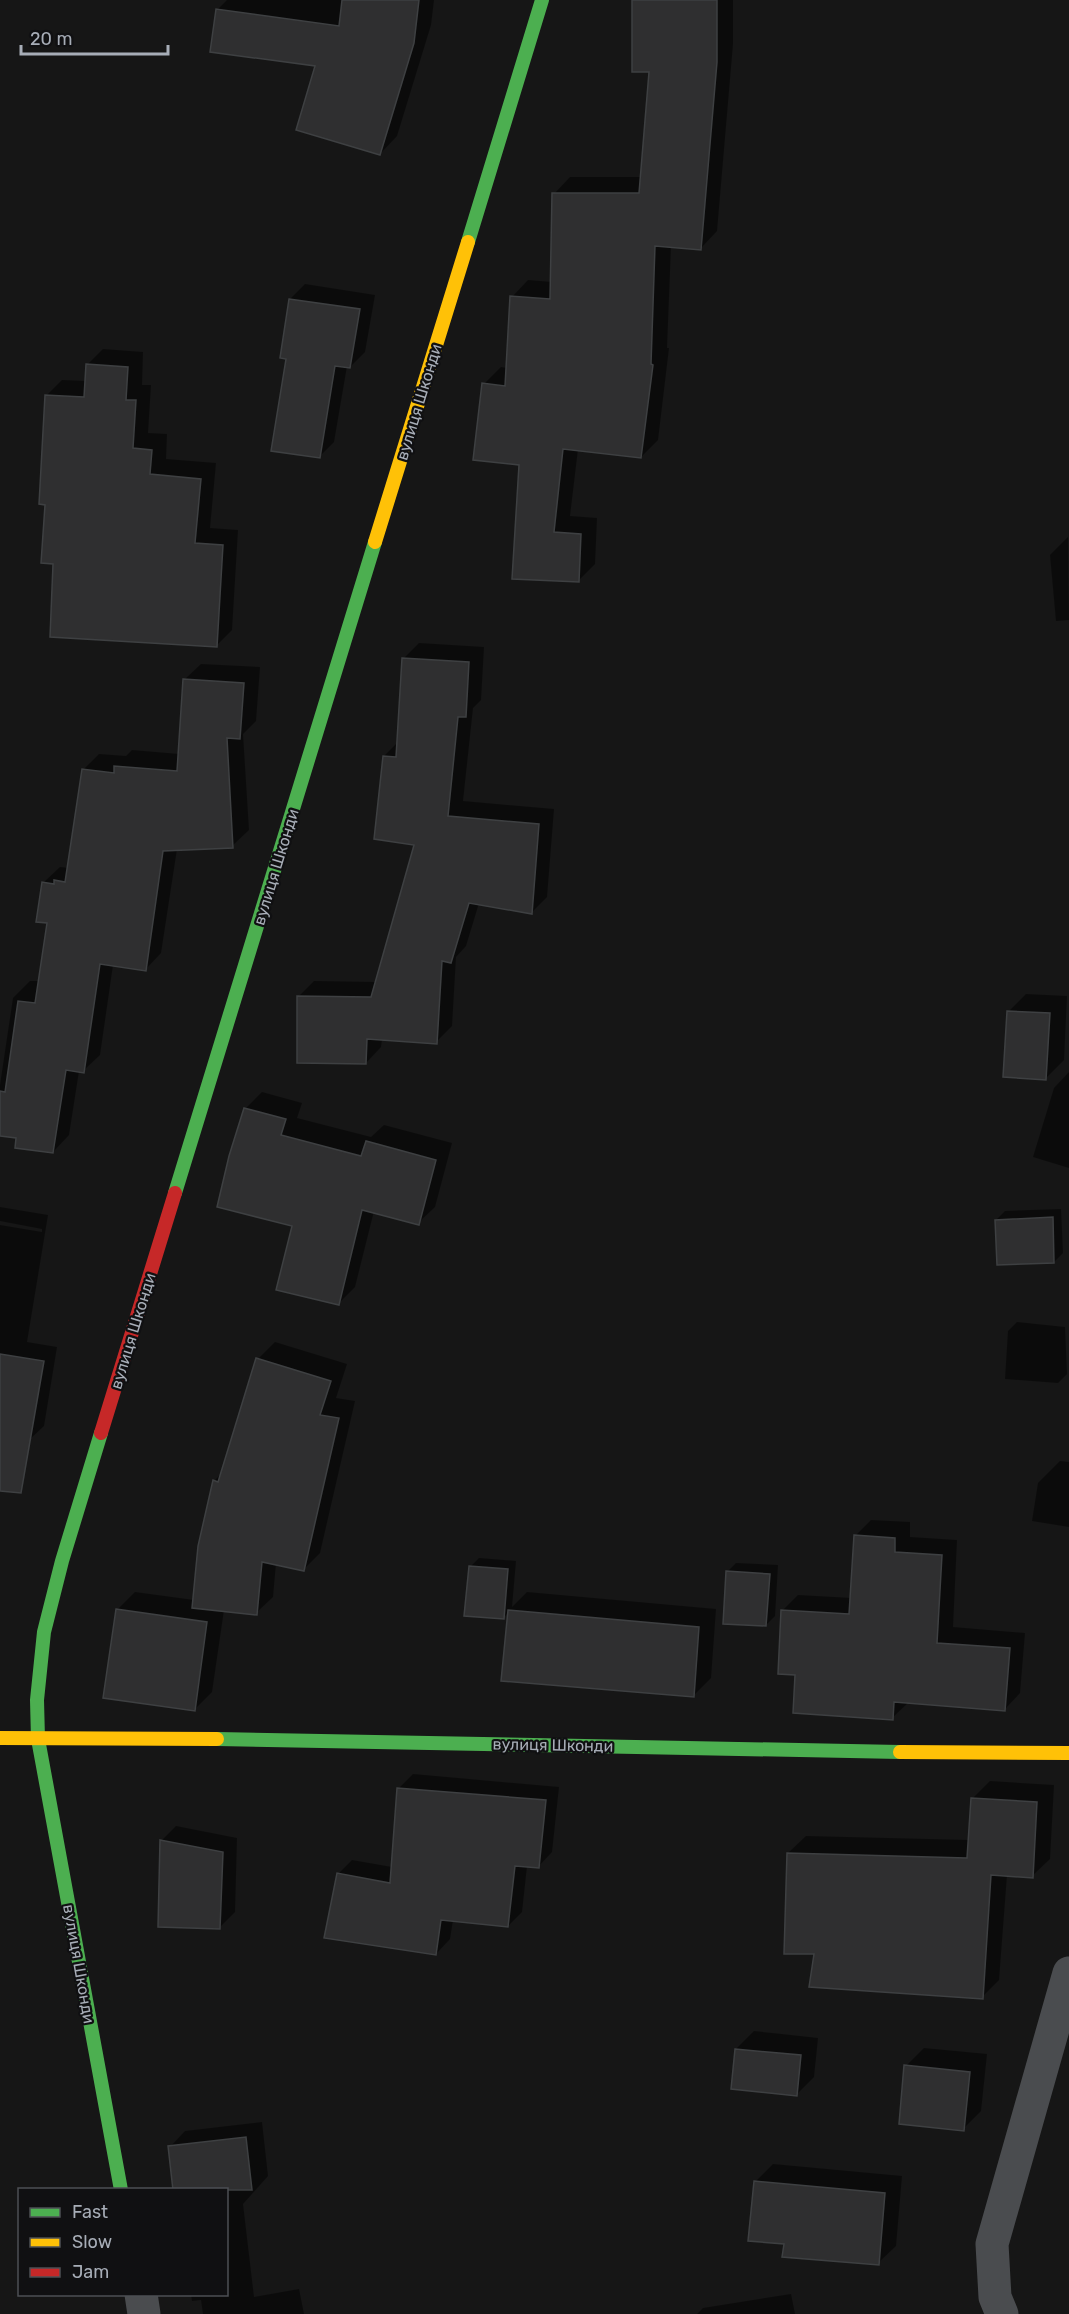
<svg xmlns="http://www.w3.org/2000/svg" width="1069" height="2314" viewBox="0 0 1069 2314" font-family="Rubik,sans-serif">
<rect width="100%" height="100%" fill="#161616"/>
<path fill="#0007" d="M227 0H434L431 25 397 136 380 154 317 65 217 10Z
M634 0H733V44L717 231 701 248 671 246 667 348H669L658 440 641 457 578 449 570 516 597 518 595 564 578 581 514 578 521 464 484 384 501 367 507 368 512 297 528 280 552 282 554 194 570 177H642L650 71Z
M305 284 375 295 365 352 350 367 347 366 334 442 319 457 288 357 290 299Z
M103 349 143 352 142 385H151L148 433 167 434 166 459 216 463 210 528 238 530 232 630 216 646 55 562 46 503V396L62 380 86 381 87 365Z
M1068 537 1069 620 1056 621 1050 555Z
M419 643 484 647 481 700 473 708 463 801 554 809 547 897 532 912 479 903 466 946 456 957 452 1026 436 1042 382 1039 381 1047 366 1063 299 996 314 981 377 982 416 844 384 756 398 742 404 658Z
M201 664 260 667 256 721 243 734 249 830 232 846 177 849 161 953 145 970 113 965 100 1055 83 1071H79L69 1135 53 1152 18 1137 0 1134V1085L13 998 30 981H40L49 922 43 883 60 867 69 868 83 770 99 754 126 756 132 750 179 754 184 680Z
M1026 994 1067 996 1064 1060 1046 1078 1008 1012Z
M1069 1072V1168L1033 1157 1054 1088Z
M262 1092 302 1103 297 1118 371 1137 384 1125 452 1143 435 1207 418 1223 374 1211 355 1287 338 1304 294 1224 245 1109Z
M0 1207 48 1215 27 1342 57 1347 44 1426 29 1440 0 1435V1225L42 1232V1229L0 1221Z
M1061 1209 1063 1253 1054 1262 996 1220 1005 1211Z
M1017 1322 1065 1327 1067 1374 1058 1383 1005 1379 1008 1331Z
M275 1342 347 1364 336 1398 355 1401 320 1553 303 1570 276 1563 273 1597 256 1613 224 1610 212 1692 194 1710 117 1610 135 1592 194 1600 214 1481 223 1472 258 1359Z
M1060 1461 1069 1462V1527L1032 1521 1038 1483Z
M871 1520 910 1522V1537L957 1540 953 1627 1025 1633 1020 1693 1005 1709 909 1702 892 1718 796 1674 782 1611 798 1595 852 1598 855 1536Z
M479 1558 516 1561 512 1607 527 1592 716 1609 711 1678 693 1696 509 1612 503 1618 470 1567Z
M736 1563 778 1565 775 1616 766 1625 727 1572Z
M413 1774 559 1787 552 1852 538 1867 527 1866 522 1912 508 1926 453 1920 450 1939 436 1954 338 1874 352 1860 392 1867 399 1788Z
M990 1781 1054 1785 1050 1859 1032 1876 1007 1875 999 1980 982 1997 816 1953 788 1853 806 1836 970 1840 973 1798Z
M176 1826 237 1838 235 1912 220 1927 161 1841Z
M754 2031 818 2038 814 2077 796 2095 736 2049Z
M924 2048 987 2054 981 2111 963 2129 906 2066Z
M262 2122 268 2176 243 2204 254 2297 299 2289 304 2314H203L201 2300 192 2301 191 2294H226V2190L170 2147 185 2131Z
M773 2164 902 2176 896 2246 878 2263 785 2242 755 2182Z
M791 2294 795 2314H697L703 2308Z"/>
<path fill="#2f2f30" stroke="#3e4042" stroke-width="1.5" d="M342 0H419L414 43 380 155 296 130 315 66 210 52 216 9 339 26Z
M632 0H717V62L701 250 655 246 651 364 653 365 641 458 563 449 554 532 581 534 579 582 512 579 519 465 473 460 482 383 505 386 510 296 550 299 552 193H639L649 72H632Z
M289 299 360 309 350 368 335 366 320 458 271 451 286 359 280 358Z
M86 364 128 367 126 400H136L133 448 152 450 150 474 201 479 195 543 223 545 217 647 50 637 53 564 41 563 45 505 39 504 45 395 84 397Z
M402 658 469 662 466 717H458L448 816 539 824 532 914 469 903 451 963 442 961 437 1044 367 1039 366 1064 297 1063V996L371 997 414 845 374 839 383 756 396 757Z
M183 679 244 683 240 739 227 738 233 848 163 851 146 971 100 964 84 1073 66 1070 53 1153 15 1148 16 1138 0 1136V1091L5 1092 18 1001 35 1003 47 923 36 922 42 882 54 884V880L65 882 82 769 114 773V766L177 771Z
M1007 1011 1050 1013 1046 1080 1003 1077Z
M244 1108 286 1119 281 1135 361 1156 366 1141 436 1160 419 1225 362 1210 339 1305 276 1290 292 1226 217 1207 229 1156Z
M1053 1217 1054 1263 997 1265 995 1220Z
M0 1354 44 1361 21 1493 0 1491Z
M256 1358 331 1381 320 1415 339 1418 304 1571 262 1562 257 1615 192 1608 198 1546 213 1480 218 1482Z
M854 1535 895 1538V1552L942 1555 937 1643 1010 1648 1005 1711 894 1702 893 1720 793 1713 795 1675 778 1674 781 1610 849 1614Z
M469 1566 508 1569 504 1619 464 1616Z
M726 1571 770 1574 766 1626 723 1624Z
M116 1609 207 1622 195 1711 103 1698Z
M508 1610 699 1627 694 1697 501 1681Z
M397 1788 546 1800 539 1868 515 1866 508 1927 441 1920 436 1955 324 1938 337 1873 390 1883Z
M971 1798 1037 1802 1033 1878 991 1875 983 1999 809 1987 814 1954H784L787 1853 967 1858Z
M160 1840 223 1852 220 1929 158 1927Z
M735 2049 801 2055 797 2096 731 2089Z
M904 2065 970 2072 964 2131 899 2124Z
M246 2137 252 2190H173L168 2146Z
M754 2181 885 2193 879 2265 782 2257 784 2244 748 2241Z"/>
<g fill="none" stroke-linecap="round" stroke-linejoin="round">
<path stroke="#4a4c4f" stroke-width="33" d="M141 2294 144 2314
M1002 2314 995 2297 992 2244 1069 1973"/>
<path stroke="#4caf50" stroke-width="14" d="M468 242 542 0
M175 1193 375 542
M101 1433 62 1561 44 1632 37 1700 38 1739 121 2190
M217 1739 900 1752"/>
<path stroke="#ffc107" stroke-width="14" d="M375 542 468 242
M0 1738 217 1739
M900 1752 1069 1753"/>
<path stroke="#c62828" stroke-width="14" d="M101 1433 175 1193"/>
</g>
<g text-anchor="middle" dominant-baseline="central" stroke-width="4.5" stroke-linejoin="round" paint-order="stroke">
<g font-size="16" fill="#a7adb7" stroke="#101012">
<text transform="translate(419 402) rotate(-73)">вулиця Шконди</text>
<text transform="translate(276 867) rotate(-73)">вулиця Шконди</text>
<text transform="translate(133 1331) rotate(-73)">вулиця Шконди</text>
<text transform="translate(553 1745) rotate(1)">вулиця Шконди</text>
<text transform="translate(79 1964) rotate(80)">вулиця Шконди</text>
</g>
</g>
<rect x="18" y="2188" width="210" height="108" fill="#101012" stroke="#4c4f54" stroke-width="1.5"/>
<rect x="30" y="2208" width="30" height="9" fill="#4caf50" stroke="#4c4f54" stroke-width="1.5"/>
<text x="72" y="2218" font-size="18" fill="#a7adb7">Fast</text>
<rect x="30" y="2238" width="30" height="9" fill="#ffc107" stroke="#4c4f54" stroke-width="1.5"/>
<text x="72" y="2248" font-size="18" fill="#a7adb7">Slow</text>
<rect x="30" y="2268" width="30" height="9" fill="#c62828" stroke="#4c4f54" stroke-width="1.5"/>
<text x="72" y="2278" font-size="18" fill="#a7adb7">Jam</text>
<path d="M21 45v9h147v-9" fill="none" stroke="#a7adb7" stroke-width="3"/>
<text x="30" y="45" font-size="18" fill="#a7adb7" stroke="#101012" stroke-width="4.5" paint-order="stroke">20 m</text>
</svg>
